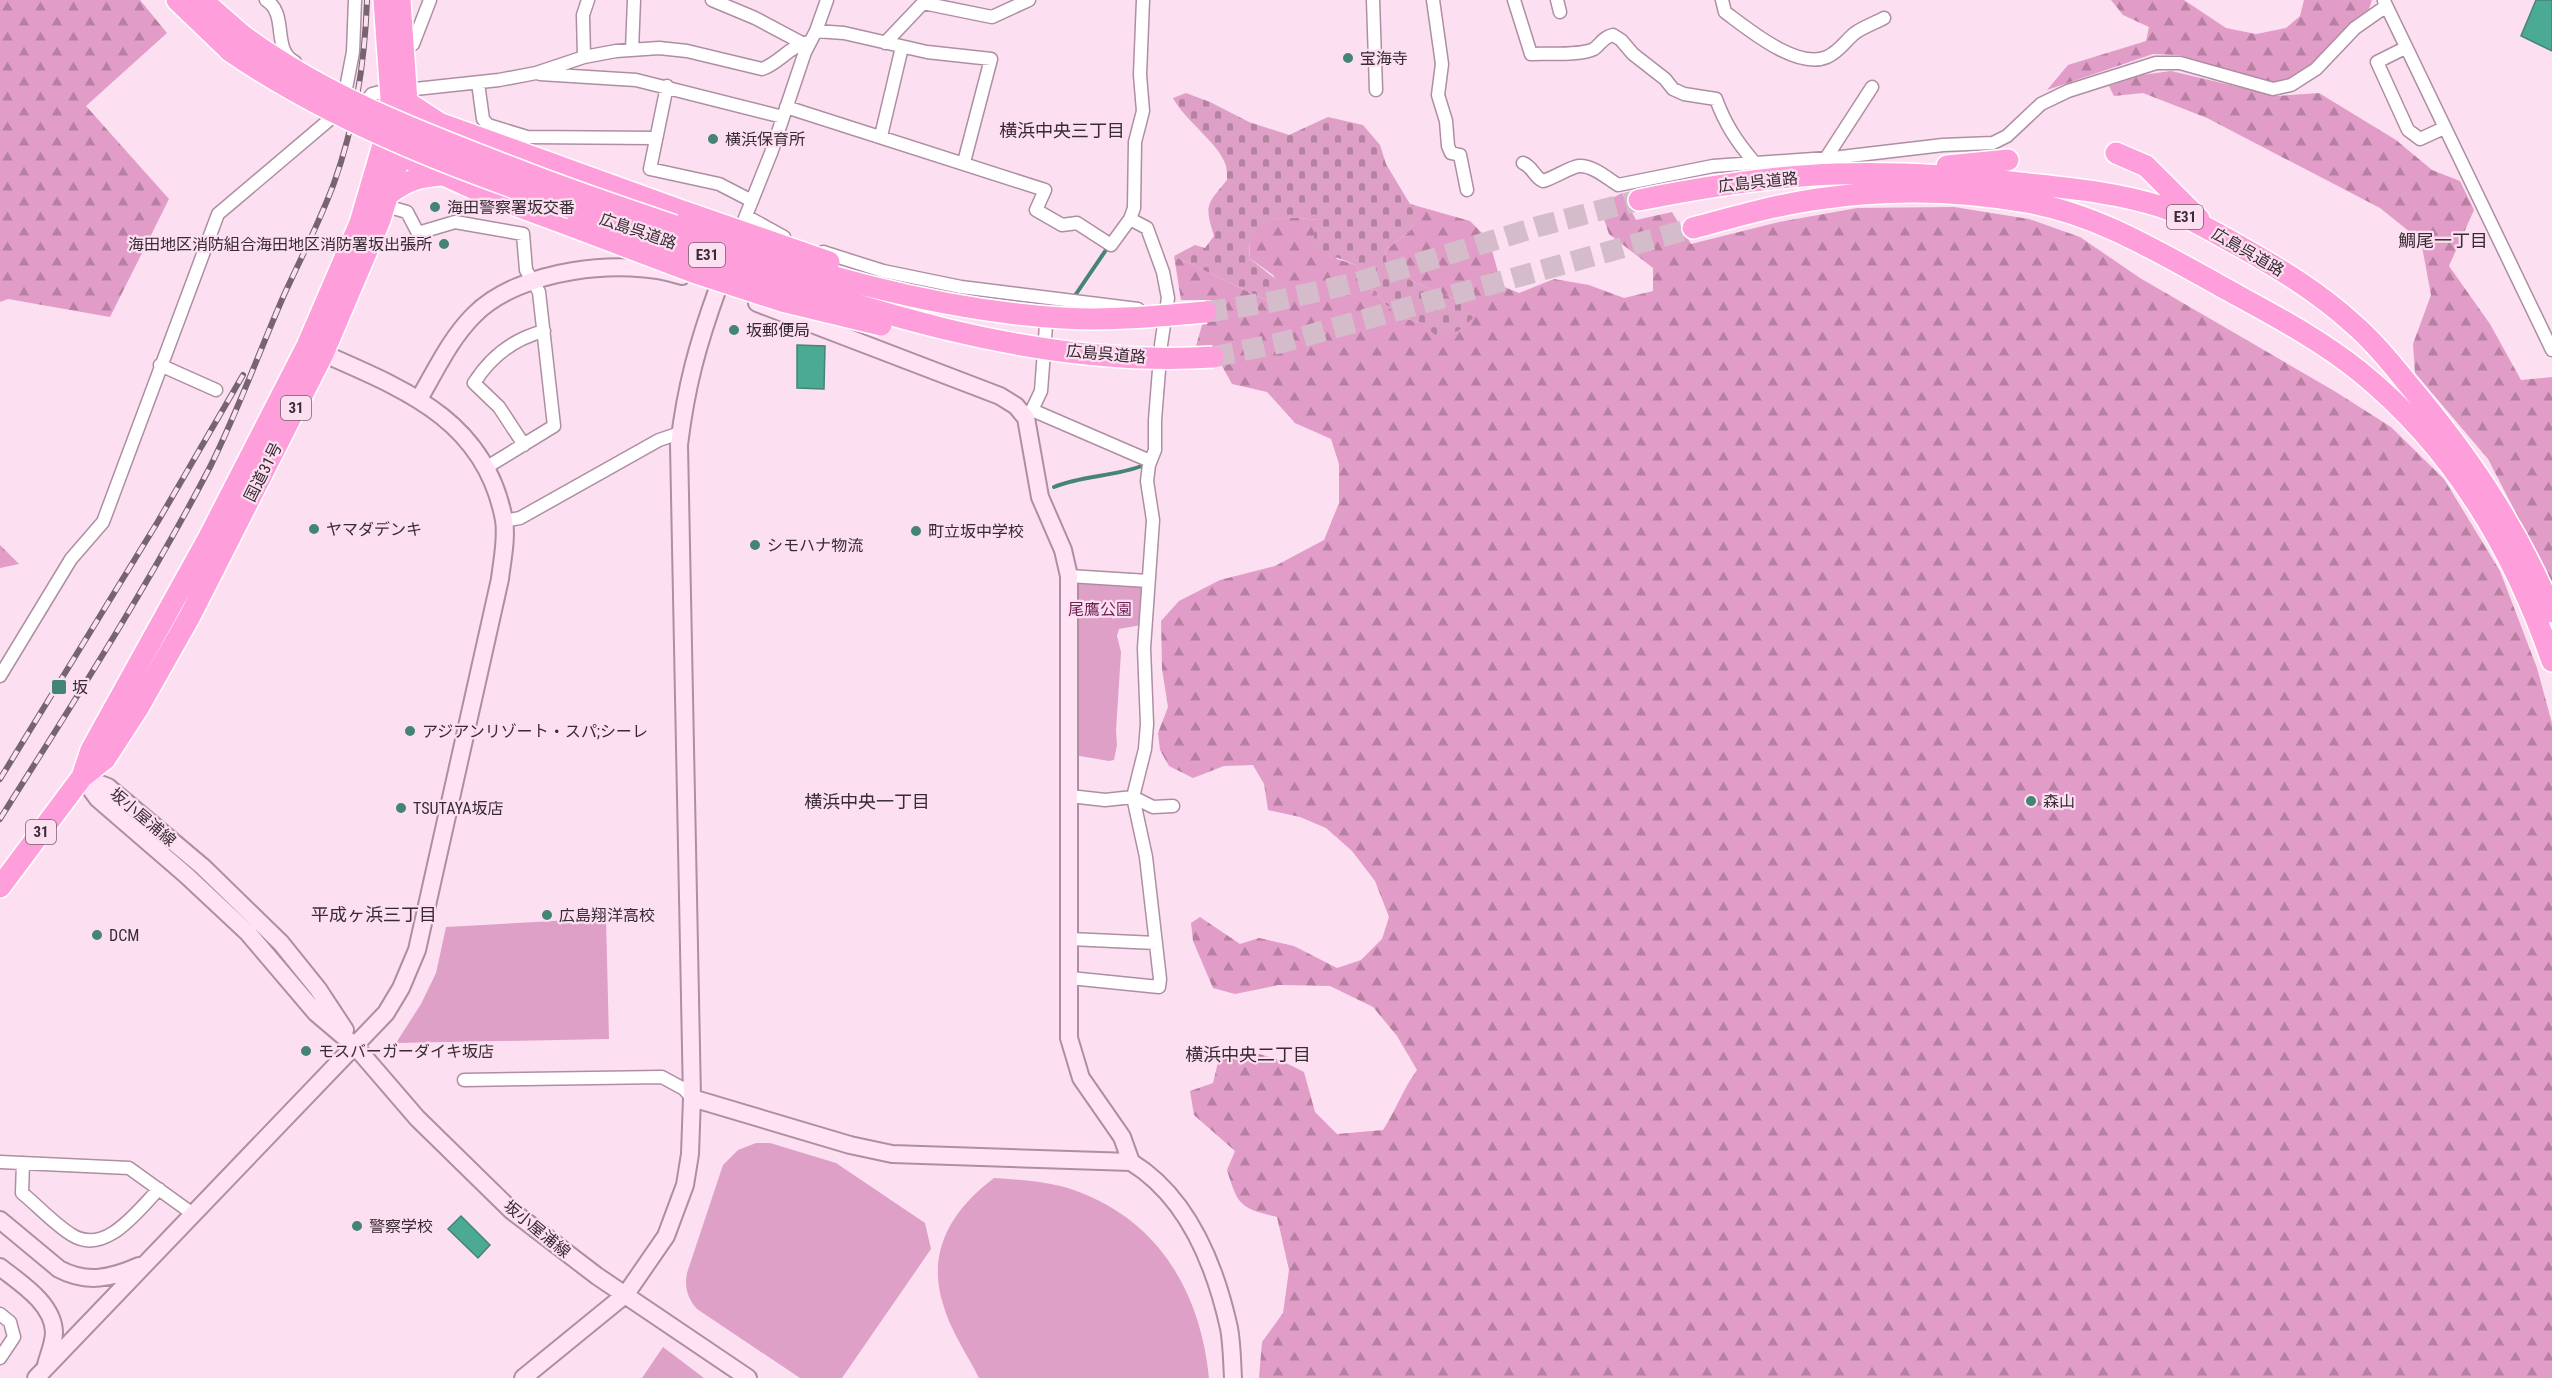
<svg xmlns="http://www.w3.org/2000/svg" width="2552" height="1378" viewBox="0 0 2552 1378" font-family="'Roboto Condensed','Noto Sans JP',sans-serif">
<defs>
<pattern id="forest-firs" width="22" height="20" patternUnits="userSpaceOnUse" patternTransform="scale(1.5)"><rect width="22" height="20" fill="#e19dc8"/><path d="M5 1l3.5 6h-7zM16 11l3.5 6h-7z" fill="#b780a3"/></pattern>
<pattern id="cemetery-stones" width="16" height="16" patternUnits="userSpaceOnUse" patternTransform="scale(1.5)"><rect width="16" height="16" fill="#dea0c7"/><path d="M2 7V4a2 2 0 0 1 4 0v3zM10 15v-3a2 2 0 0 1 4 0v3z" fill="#b583a2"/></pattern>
</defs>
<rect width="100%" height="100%" fill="#fce0f1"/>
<path fill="url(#forest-firs)" d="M0 0H140L167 33 86 106 169 199 110 317 8 299 0 302Z
M2111 0H2184L2226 28 2256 34 2286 28 2300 16 2304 0H2372L2369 9 2352 23 2313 64 2291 79 2274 82 2229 73 2179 55 2153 54 2047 90 2068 65 2146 41 2149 27 2123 15Z
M2171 71 2277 96 2319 93 2396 140 2432 170 2460 181 2474 210 2449 266 2490 324 2521 380 2552 377V583L2488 459 2415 373 2413 344 2431 295 2421 241 2380 208 2207 118 2143 93 2114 96 2109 86 2142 75Z
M1622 193 1636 220 1672 212 1691 244 1779 222 1857 208 1954 207 2029 219 2080 237 2140 278 2336 392 2391 427 2444 479 2500 571 2537 668 2552 723V1378H1259L1262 1342 1283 1313 1289 1270 1277 1217C1239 1208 1238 1205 1227 1170L1235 1151 1194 1115 1190 1091 1213 1083 1219 1058 1242 1049 1280 1060 1304 1072 1315 1112 1337 1134 1383 1130C1396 1110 1403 1089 1417 1070L1397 1036 1373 1007 1330 986 1279 985 1235 994 1213 988 1193 941 1191 923 1200 917 1240 944 1259 938 1294 946 1337 968 1361 960 1382 939 1389 917 1375 881 1352 851 1326 828 1300 817 1268 810 1264 784 1253 765 1224 766 1193 778 1169 766 1160 750 1158 733 1168 707 1162 669 1161 621 1179 601 1220 580 1275 566 1324 540 1339 503V464L1331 439 1295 423 1267 392 1232 384 1222 366 1220 350 1196 346 1202 325 1216 318 1212 300H1181L1174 256 1272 303 1287 299 1273 275 1249 258C1250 252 1249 245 1250 239 1258 213 1297 217 1317 220L1337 259 1356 265 1369 288 1399 317 1422 323 1462 302 1412 281 1387 263 1385 250 1409 232 1416 221 1410 204 1470 221 1489 240 1502 286 1519 293 1554 279 1589 285 1624 298 1653 291V268L1609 234 1599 205Z
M0 545 19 564 0 568Z"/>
<path fill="url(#cemetery-stones)" d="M1186 93 1210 102 1249 122 1289 135 1328 117 1363 125 1380 145 1386 164 1410 204 1417 220 1409 232 1385 250 1387 263 1412 281 1462 302 1473 318 1458 331 1436 336 1422 323 1399 317 1369 288 1356 265 1312 248 1317 220C1297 217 1259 213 1251 239 1249 244 1249 253 1249 258L1287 288 1288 299 1272 303 1174 256 1195 245 1205 248 1214 236C1204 204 1207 205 1227 180 1227 176 1227 170 1226 166 1220 144 1185 121 1173 98Z"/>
<path fill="#dea0c7" d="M1072 580 1144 585 1141 625 1119 629 1117 636 1121 652 1116 731 1117 745 1114 760 1109 761 1074 755Z
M606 918 609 1039 396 1043 421 1004 436 973 446 927Z
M756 1143H770L836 1163 925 1223 931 1249 842 1378H800L697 1309C688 1299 684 1287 687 1273L723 1165 738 1150Z
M994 1178C1024 1180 1056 1182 1084 1194 1163 1226 1201 1297 1209 1378H979C967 1354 950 1330 943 1304 926 1250 953 1209 994 1178Z
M663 1347 704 1378H642Z"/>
<path fill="#4aaa94" stroke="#458477" stroke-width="1.5" d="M2536 0H2552V51L2521 36Z
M797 345 825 346 824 389 797 388Z
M461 1216 490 1245 478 1258 448 1229Z"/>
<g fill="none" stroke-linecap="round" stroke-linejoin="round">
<path stroke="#458477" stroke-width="4" d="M1074 297 1108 247
M1054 487C1083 475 1115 477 1144 465"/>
<path stroke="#d5bccb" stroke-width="21" stroke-dasharray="21 10" stroke-linecap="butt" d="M1206 312 1271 302 1358 282 1540 226 1639 200
M1213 357 1284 342 1693 228"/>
<g stroke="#ae8ea2" stroke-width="15">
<path id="street" d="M266 0C289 14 271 50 295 62
M712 0 755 18 802 43
M1373 0 1376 90
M1433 0 1442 64 1438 95 1446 121 1448 146 1451 153 1460 155 1467 190
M1514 0 1531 54C1547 53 1580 56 1594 49 1601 44 1603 37 1613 35L1621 40 1633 54 1665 79 1673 89 1684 94 1716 99C1725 124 1737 142 1754 162
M1557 0 1560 12
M1722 0 1725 12C1748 29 1797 70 1827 57 1840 51 1845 41 1855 33 1863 27 1875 23 1884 18
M2384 1 2552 350
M816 31 844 33 927 52 991 59 964 162
M885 43 923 3 992 17 1029 0
M2405 48 2377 62 2408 130 2420 139 2444 128
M632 50 634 0
M403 52 413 44 430 0
M584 57 583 15 588 0
M540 74 636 80 783 117
M478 83 483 119 488 125 527 137 656 138
M667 86 650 169 719 184 752 201
M406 90 499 80 536 73 584 57 616 51 659 48 687 51 762 69C780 63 791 44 810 42
M358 105 365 103 372 94 380 92 391 98
M786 107 1045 190 1036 210 1062 225 1077 223 1111 245 1130 219 1134 208 1135 142 1143 111 1140 75 1143 0
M881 136 902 47
M1826 158 1872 87
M1523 163C1533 167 1534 177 1543 181 1554 178 1570 167 1579 166 1592 165 1607 178 1618 185L1713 166 1841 157 1943 145 1993 143 2007 136 2041 104 2068 91 2156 63H2180L2273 89 2291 85 2316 69 2355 28 2385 7
M386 206 407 212 418 233 455 222 523 234 526 270 539 292 554 426 487 467
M746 216 784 237
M743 223 771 153 805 52 816 31 827 0
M823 252 883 271 961 287 1138 309
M160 365 216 390
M1032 410 1041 391 1047 312
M1022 414 1032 410 1150 461
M524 445 499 407 474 383C491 356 513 339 544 331
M504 521 520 518 659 440 680 433
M1069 576 1148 581
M0 676 71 559 103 522 218 214 342 109 353 52 355 0
M1070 796 1105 800 1133 797 1153 807 1173 806
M1070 939 1156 943
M1070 978 1159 987 1160 979 1146 857 1133 797 1145 749 1147 724 1144 648 1153 520 1147 481 1149 465 1155 450V420L1161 345 1168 298 1163 272 1147 228 1130 219
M464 1080 662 1077 684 1089 692 1098
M0 1162 129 1168 193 1214
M23 1163 22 1193C38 1206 54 1224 72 1235 106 1256 138 1210 159 1189
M0 1314 10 1322 14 1337 0 1358"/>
</g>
<g stroke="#ae8ea2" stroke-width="20">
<path id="secondary" d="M757 303 1000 396 1016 406 1026 418 1040 497 1063 550 1069 576V1038L1081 1078 1122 1137 1131 1162
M419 399C436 370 450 339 474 315 519 269 623 257 682 276
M82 777 98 799 186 875 248 933 316 1013 355 1046 417 1118 512 1211 597 1276 748 1378
M82 777 108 787 203 867 281 943 318 989 345 1030
M692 1098 850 1145 892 1154 1131 1162C1188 1197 1215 1265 1229 1328 1232 1344 1232 1362 1233 1378
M0 1220 59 1269C87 1284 112 1278 139 1266
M0 1267C20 1283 53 1303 54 1332 54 1343 49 1354 46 1365
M36 1378 386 1013 401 988 417 950 500 579C502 561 507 539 504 520 485 416 398 387 313 349
M523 1378 626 1294 666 1236 685 1185 690 1154 692 1098 679 445C686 386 698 343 718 288"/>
</g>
<g stroke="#fff" stroke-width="24">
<path id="highway" d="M177 0 230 51
M202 0 242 35
M394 99 407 102 439 123 688 213
M389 150 490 196 574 227
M2116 153 2146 166 2199 219
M1947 166 2008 160
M389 194C407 180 421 176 444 175
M1639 200C1704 187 1771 176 1837 174 1898 172 1959 176 2020 183 2067 188 2116 192 2162 207 2190 217 2215 233 2241 247 2280 269 2318 292 2351 322 2376 343 2397 371 2418 396 2474 464 2518 530 2552 612
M1693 228C1734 217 1775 205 1818 199 1886 189 1958 190 2026 202 2092 213 2150 247 2208 279 2259 308 2313 334 2359 371 2453 447 2513 548 2552 661
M82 777 91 750 209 537 307 346 360 223 382 148 391 98 384 0
M0 887 82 777 105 759 138 708 190 616 323 354 380 220 400 155 407 102 400 0"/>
</g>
<use href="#street" stroke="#fff" stroke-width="12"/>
<use href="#secondary" stroke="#ffe2f4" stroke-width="16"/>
<use href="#highway" stroke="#fe9fdc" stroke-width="21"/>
<g stroke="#766570" stroke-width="6">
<path id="rail" d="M0 779 157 523 243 375
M0 819C73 703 147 588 210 467 238 411 259 352 284 295 301 258 320 221 334 183 355 124 365 62 367 0"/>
</g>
<use href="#rail" stroke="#fce0f1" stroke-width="4" stroke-dasharray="11" stroke-linecap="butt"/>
<g stroke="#fff" stroke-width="24" stroke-linecap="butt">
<path id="highway-bridge" d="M242 35C328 99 427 135 526 173 577 193 629 210 681 228 805 271 931 310 1063 318 1111 321 1158 316 1206 312
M230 51C352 135 496 182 635 230 821 294 1014 370 1213 357
M688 213 829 262
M574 227 693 272 782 301 881 325"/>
</g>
<use href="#highway-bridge" stroke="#fe9fdc" stroke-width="21"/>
</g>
<g fill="#438474" stroke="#fce0f1" stroke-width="2">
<circle cx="1348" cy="58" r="6"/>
<circle cx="713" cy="139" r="6"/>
<circle cx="435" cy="207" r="6"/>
<circle cx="444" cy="244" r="6"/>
<circle cx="734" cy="330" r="6"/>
<circle cx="314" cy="529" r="6"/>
<circle cx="916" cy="531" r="6"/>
<circle cx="755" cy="545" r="6"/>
<rect x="51" y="679" width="16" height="16" rx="3"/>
<circle cx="410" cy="731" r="6"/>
<circle cx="2031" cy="801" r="6"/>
<circle cx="401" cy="808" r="6"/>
<circle cx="547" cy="915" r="6"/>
<circle cx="97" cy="935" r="6"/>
<circle cx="306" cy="1051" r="6"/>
<circle cx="357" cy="1226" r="6"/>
</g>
<g text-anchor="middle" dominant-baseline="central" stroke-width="4.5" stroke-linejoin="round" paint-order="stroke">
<g fill="#fce0f1" stroke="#73616c" stroke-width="1.5">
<rect x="2167" y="205" width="36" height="24" rx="4.5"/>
<rect x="689" y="243" width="36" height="24" rx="4.5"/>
<rect x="281" y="396" width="30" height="24" rx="4.5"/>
<rect x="26" y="820" width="30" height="24" rx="4.5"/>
</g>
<g font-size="15" font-weight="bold" fill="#382b33">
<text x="2185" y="217">E31</text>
<text x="707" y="255">E31</text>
<text x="296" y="408">31</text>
<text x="41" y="832">31</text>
</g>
<g font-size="16" fill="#382b33" stroke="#fce0f1" text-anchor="start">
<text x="1360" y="58">宝海寺</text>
<text x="725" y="139">横浜保育所</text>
<text x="447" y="207">海田警察署坂交番</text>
<text x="432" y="244" text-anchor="end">海田地区消防組合海田地区消防署坂出張所</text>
<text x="746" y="330">坂郵便局</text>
<text x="326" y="529">ヤマダデンキ</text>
<text x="928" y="531">町立坂中学校</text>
<text x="767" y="545">シモハナ物流</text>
<text x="72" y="687">坂</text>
<text x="422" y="731">アジアンリゾート・スパ;シーレ</text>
<text x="2043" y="801">森山</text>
<text x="413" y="808">TSUTAYA坂店</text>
<text x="559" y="915">広島翔洋高校</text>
<text x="109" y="935">DCM</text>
<text x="318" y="1051">モスバーガーダイキ坂店</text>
<text x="369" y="1226">警察学校</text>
</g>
<g font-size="16" fill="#382b33" stroke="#fce0f1">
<text transform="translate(1758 182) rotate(-6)">広島呉道路</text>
<text transform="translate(638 231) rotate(19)">広島呉道路</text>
<text transform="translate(2248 252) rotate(30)">広島呉道路</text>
<text transform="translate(1106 354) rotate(5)">広島呉道路</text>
<text transform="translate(263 472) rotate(-63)">国道31号</text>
<text transform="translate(143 817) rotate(40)">坂小屋浦線</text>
<text transform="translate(537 1229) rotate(39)">坂小屋浦線</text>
</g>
<g font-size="16" fill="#6d1f56" stroke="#fce0f1">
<text x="1100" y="609">尾鷹公園</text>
</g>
<g font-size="18" fill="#382b33" stroke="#fce0f1">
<text x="1062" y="130">横浜中央三丁目</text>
<text x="2443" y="240">鯛尾一丁目</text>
<text x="867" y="801">横浜中央一丁目</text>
<text x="374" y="914">平成ヶ浜三丁目</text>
<text x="1248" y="1054">横浜中央二丁目</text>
</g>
</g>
</svg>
